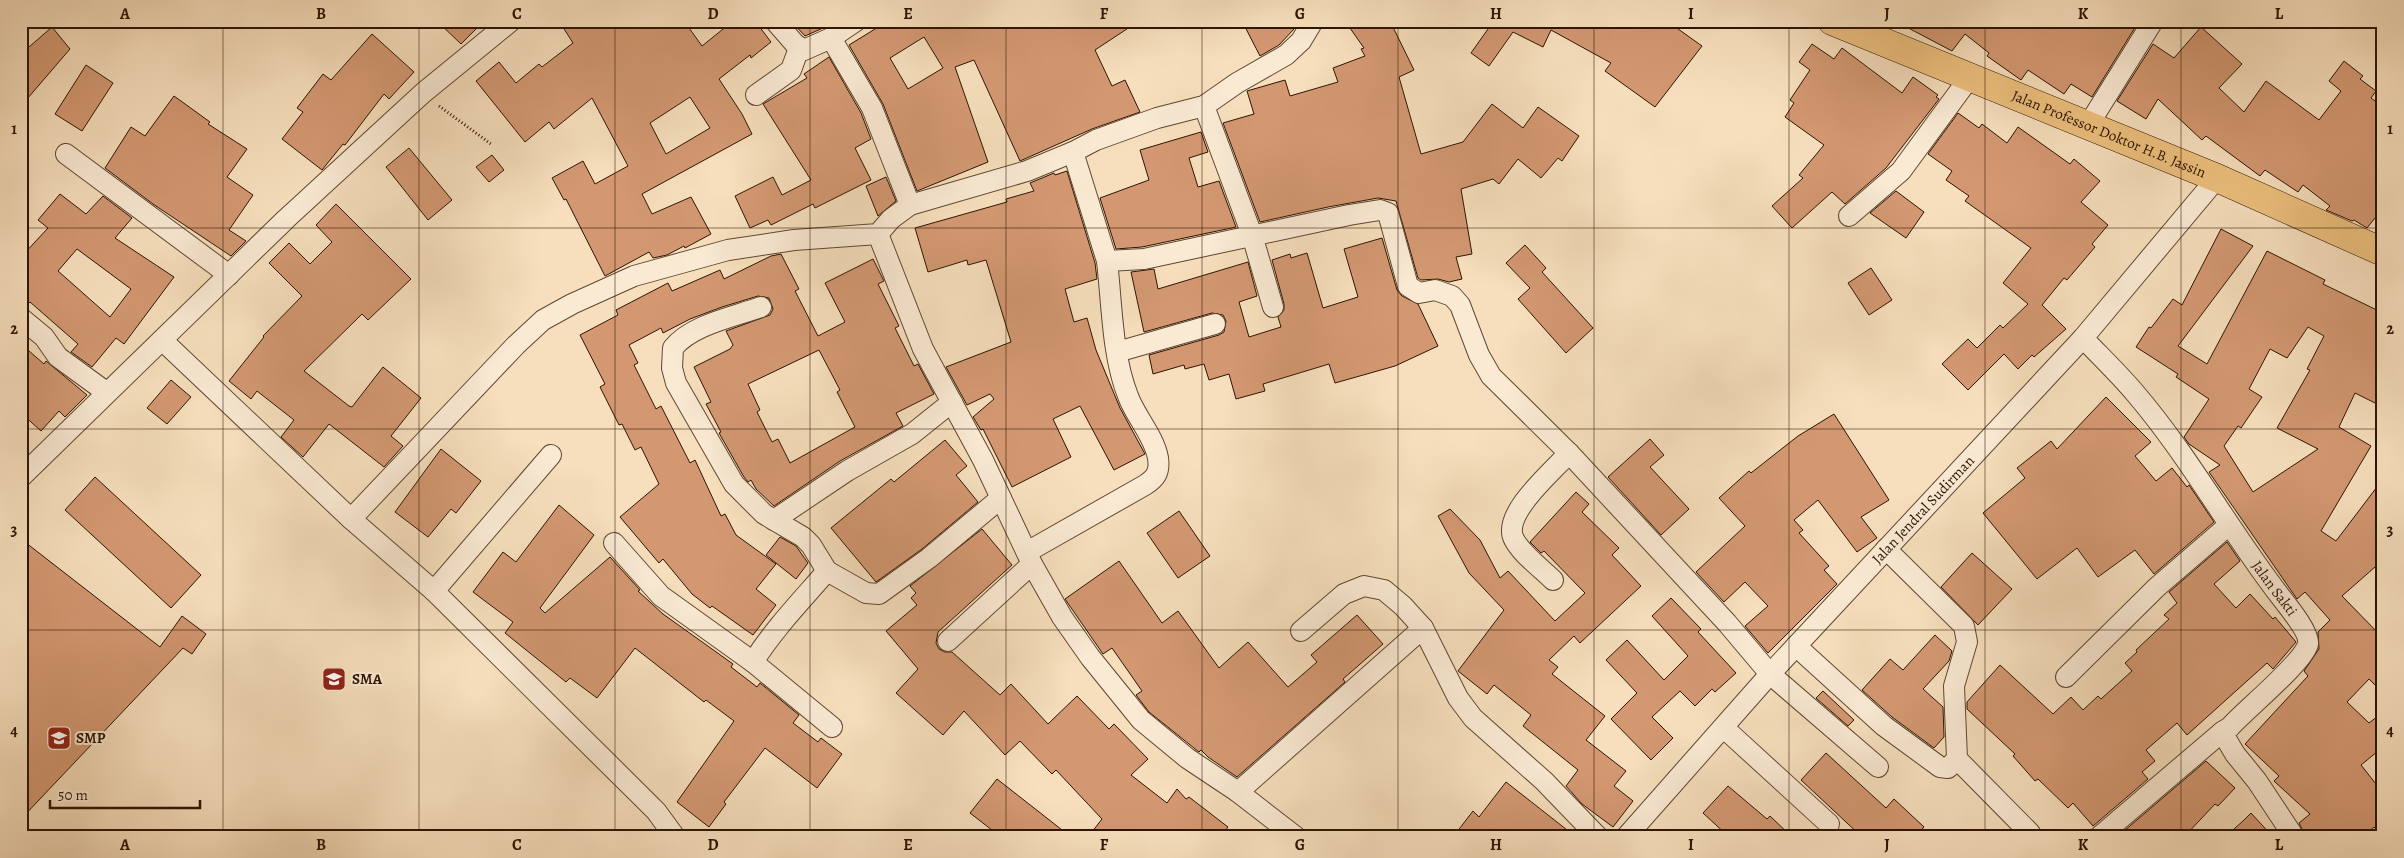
<svg xmlns="http://www.w3.org/2000/svg" width="2404" height="858" viewBox="0 0 2404 858" font-family="Alegreya,serif">
<rect width="100%" height="100%" fill="#f7dfbd"/>
<filter id="stains"><feTurbulence type="fractalNoise" baseFrequency=".004" numOctaves="4"/><feColorMatrix values="0 0 0 0 .2 0 0 0 0 .09 0 0 0 0 .02 0 0 0 .5 -.17"/></filter>
<radialGradient id="worn" r=".72"><stop offset=".6" stop-color="#630" stop-opacity="0"/><stop offset="1" stop-color="#630" stop-opacity=".3"/></radialGradient>
<path fill="#d39872" stroke="#2e1402" fill-rule="evenodd" d="M437 21H484L461 44Z
M559 21H684L702 46 733 21H755L771 42 751 58 750 55 719 79 742 114 752 134 642 194 652 214 691 197 711 234 685 248 684 246 667 255 653 258 649 252 605 276 566 199 564 200 552 178 583 161 595 184 628 166 592 98 554 129 549 122 525 142 476 81 499 62 516 83 539 64 542 67 573 43ZM690 97 710 128 666 154 650 123Z
M791 21H829L823 28 805 36Z
M888 21H1139L1095 50 1112 86 1125 80 1140 112 1092 129 1020 161 974 60 955 67 988 162 917 191 883 104 849 45ZM924 37 943 68 908 89 890 58Z
M1242 21H1290L1294 29 1279 45 1260 56Z
M1345 21H1390L1414 70 1399 77 1421 154 1463 142 1492 104 1523 128 1538 107 1579 136 1562 161 1558 158 1541 178 1518 159 1499 184 1493 179 1461 189 1472 254 1456 257 1462 279 1449 282 1438 279 1421 280 1418 278 1396 201 1378 198 1328 207 1260 222 1223 123 1254 114 1247 91 1285 80 1290 96 1338 82 1333 68 1365 56 1361 49 1364 48Z
M1491 21H1667L1702 46 1655 107 1605 71 1611 63 1551 30 1543 47 1513 32 1489 66 1471 53 1493 22Z
M1895 21H2139L2092 97 2071 84 2064 94 2028 70 2021 80 1987 56 1989 53 1965 34 1952 51Z
M52 27 70 49 21 106V54Z
M2201 27 2242 64 2219 88 2244 112 2266 81 2319 120 2341 91 2329 81 2344 61 2363 76 2360 79 2376 91 2371 98 2383 107V208L2367 228 2354 220 2352 221 2326 210 2330 206 2303 185 2298 192 2265 170 2260 176 2206 136 2202 140 2158 99 2146 119 2117 101 2153 44 2174 58Z
M372 34 414 72 389 99 384 94 345 145 343 144 322 170 282 139 303 112 297 108 323 74 331 80Z
M1812 44 1834 59 1842 48 1902 93 1913 77 1938 95 1936 97 1939 99 1886 168 1845 204 1832 192 1792 228 1772 206 1803 178 1799 175 1824 145 1785 117 1794 103 1790 100 1810 70 1799 62Z
M829 57 861 113 871 139 855 148 871 180 815 208 813 204 771 225 768 220 750 228 735 196 773 177 782 195 811 180 763 104 807 78 804 74Z
M86 65 113 83 82 131 55 114Z
M174 96 210 122 208 124 247 149 227 177 253 195 229 230 246 241 231 256 153 204 105 168 131 127 145 136Z
M1958 113 1979 128 1982 124 2007 143 2018 127 2070 164 2074 159 2100 181 2081 202 2108 225 2092 244 2095 247 2067 280 2064 278 2042 305 2066 329 2034 357 2032 355 2018 369 2004 354 1968 390 1942 364 1968 339 1977 348 2000 325 2003 328 2028 304 2003 283 2031 248 1965 201 1969 196 1946 180 1952 171 1928 154Z
M1201 132 1208 152 1189 158 1198 187 1219 181 1236 227 1142 247 1116 249 1100 198 1149 180 1140 150Z
M409 148 452 200 428 220 386 167Z
M492 155 504 170 489 182 476 167Z
M1067 171 1095 263 1097 279 1065 289 1074 322 1087 318 1096 350 1120 408 1145 454 1114 470 1080 406 1053 419 1071 457 1012 487 983 429 981 430 973 417 994 399 990 394 967 405 946 367 1011 342 986 260 968 265 967 260 928 272 915 228 1007 202 1006 199 1034 191 1030 183 1054 173 1055 175Z
M886 177 896 201 878 216 866 186Z
M1896 191 1924 212 1906 238 1870 213Z
M60 194 86 214 103 196 132 218 115 238 174 277 124 344 116 338 92 367 71 352 78 344 30 302 25 307 21 306V257L48 228 38 220ZM77 249 131 289 110 317 58 271Z
M336 204 411 279 368 320 362 314 304 371 349 406 352 407 383 367 421 398 391 436 403 446 384 467 329 424 303 457 281 437 294 420 257 391 251 399 229 381 264 337 263 336 302 296 269 263 289 243 310 264 332 242 316 225Z
M2221 229 2253 246 2178 346 2207 364 2267 251 2325 280 2323 284 2383 313V407L2355 393 2339 427 2371 446 2321 531 2336 541 2383 479V560L2342 596 2383 638V693L2369 679 2347 702 2369 723 2383 712V747L2361 765 2383 793V837L2374 827 2363 837H2306L2299 823 2310 814 2274 781 2279 776 2245 744 2308 676 2304 671 2319 649 2318 632 2330 620 2305 592 2297 599 2209 472 2220 465 2189 444 2184 437 2209 399 2176 377 2178 374 2136 347 2149 327 2151 328 2173 299 2182 305ZM2308 327 2324 336 2307 369 2310 370 2277 428 2318 449 2253 492 2224 446 2238 426 2241 428 2262 397 2249 389 2270 349 2287 358Z
M1382 238 1397 290 1402 296 1418 304 1438 346 1395 366 1335 383 1329 364 1263 384 1265 391 1236 399 1229 374 1209 380 1204 364 1185 369 1184 365 1153 374 1149 355 1219 335 1224 332 1226 321 1223 315 1212 313 1144 332 1131 272 1154 269 1158 289 1248 262 1257 296 1239 302 1249 337 1281 327 1278 317 1284 310V304L1272 260 1290 254 1291 258 1307 253 1323 308 1358 297 1344 249Z
M1525 245 1546 268 1542 272 1593 328 1566 353 1518 299 1530 288 1506 263Z
M781 254 799 289 795 291 818 336 845 322 825 283 873 259 884 281 878 284 899 326 895 328 914 366 918 364 934 394 896 413 903 426 840 461 774 506 756 489 751 480 748 482 744 477 719 433 721 432 706 404 711 402 694 367 730 349 733 345 726 331 770 315 773 309 769 298 758 296 722 307 690 319 663 333 661 328 629 345 638 363 634 365 656 409 661 406 690 463 695 460 721 516 725 514 736 535 776 564 756 589 776 605 753 635 712 606 710 608 692 594 663 559 659 563 620 517 659 484 641 447 635 450 622 424 619 425 600 387 605 384 580 335 618 315 616 310 668 283 672 291 720 270 724 279 771 256ZM819 350 840 390 837 392 855 427 790 463 778 439 772 442 757 412 760 410 748 384Z
M1871 268 1892 300 1869 315 1848 283Z
M21 344 44 364 46 361 87 395 65 417 59 411 41 431 21 413Z
M171 380 191 397 167 424 147 408Z
M2106 397 2151 442 2135 456 2156 481 2172 468 2187 487 2189 485 2214 522 2154 574 2135 550 2098 577 2077 548 2037 579 1983 513 2025 478 2017 468 2051 441 2057 449Z
M1834 414 1889 500 1861 517 1877 538 1857 552 1818 500 1794 520 1803 530 1799 533 1829 566 1824 570 1837 584 1768 653 1745 626 1768 606 1745 582 1724 602 1696 572 1745 526 1719 498 1749 471 1751 473 1798 436Z
M1650 439 1664 455 1650 467 1689 509 1661 535 1608 477Z
M945 440 967 466 956 475 978 502 922 549 876 582 831 528 891 479 894 482Z
M441 449 481 481 456 513 451 509 428 537 395 512Z
M95 477 201 575 171 608 65 510Z
M1576 492 1589 504 1582 512 1619 548 1612 555 1641 586 1580 643 1574 636 1549 660 1558 667 1552 674 1605 716 1586 740 1626 771 1614 786 1633 801 1613 827 1582 804 1566 786 1578 770 1523 726 1531 715 1494 685 1487 694 1458 671 1504 610 1469 573 1438 516 1450 509 1480 540 1500 578 1508 571 1555 621 1585 593 1544 551 1541 553 1530 542Z
M559 505 594 535 540 608 545 613 610 557 640 590 638 591 663 614 733 664 731 667 757 687 760 683 799 715 793 723 818 742 821 738 842 754 817 788 765 748 724 802 726 804 709 827 677 802 734 721 706 700 704 702 635 648 597 698 570 678 566 682 505 633 513 622 473 592 503 552 516 562Z
M1179 511 1210 556 1178 578 1147 533Z
M982 529 1012 565 938 632 936 643 939 649 945 652H952L1000 695 1011 684 1048 724 1077 696 1109 729 1114 724 1148 759 1131 775 1167 803 1177 789 1186 799 1189 797 1228 827 1221 837H1088L1102 819 1056 770 1052 774 1020 741 1005 755 964 711 943 735 896 693 918 669 886 631 917 605 911 598 916 593 910 586Z
M780 537 796 546 808 563 796 579 766 555Z
M21 539 160 647 182 616 206 634 192 654 183 648 21 819Z
M2227 542 2240 561 2214 584 2236 608 2250 594 2273 619 2275 617 2296 642 2273 669 2267 663 2187 735 2177 723 2146 750 2155 761 2142 772 2148 779 2093 826 2073 803 2068 808 2038 779 2035 781 2013 756 2015 754 1967 709V702L2000 665 2053 714 2071 697 2083 710 2098 696 2101 699 2132 671 2125 663 2137 652 2136 650 2169 619 2164 615 2177 603 2169 592Z
M1972 553 2012 589 1978 625 1941 587Z
M1119 561 1162 623 1178 611 1219 668 1248 642 1288 687 1317 662 1311 655 1357 615 1383 644 1343 679 1345 682 1237 777 1208 757 1201 750 1199 752 1149 712 1136 695 1142 691 1112 648 1103 654 1065 599Z
M1671 598 1701 629 1698 632 1736 673 1715 692 1712 689 1695 706 1680 691 1652 717 1673 738 1651 760 1611 719 1637 693 1606 660 1627 640 1664 680 1688 656 1652 616Z
M1935 635 1952 651 1949 661 1923 689 1943 707 1944 737 1934 748 1892 717 1862 690 1890 659 1903 670Z
M1823 691 1854 720 1848 726 1816 698Z
M1826 753 1886 808 1894 799 1924 827 1915 837H1862L1801 780Z
M2206 761 2235 788 2218 806 2215 804 2184 837H2117Z
M997 779 1071 837H1001L970 813Z
M1506 782 1576 837H1453L1473 811 1479 817Z
M1728 786 1767 819 1770 816 1792 837H1729L1703 813Z
M2251 813 2273 837H2225L2244 820Z"/>
<g fill="none" stroke-linecap="round" stroke-linejoin="round">
<g stroke="#604731" stroke-width="22">
<g id="minor">
<path d="M775 21 795 44 804 50 831 38 872 108 910 205"/>
<path d="M831 38 856 21"/>
<path d="M756 95 791 70 799 48"/>
<path d="M1204 106 1252 235 1273 307"/>
<path d="M2089 124 2153 21"/>
<path d="M1073 152 1107 261 1144 259 1349 215 1380 210 1388 213 1408 286 1419 293 1435 290 1452 296 1460 305 1479 355 1491 376 1569 453 1727 623 1770 674 1878 767"/>
<path d="M66 154 229 275"/>
<path d="M1849 216 1901 171 1970 77"/>
<path d="M878 234 923 349 983 460 1032 564 1062 617 1090 657 1141 720 1187 758 1238 792 1296 837"/>
<path d="M761 307C733 317 691 325 673 348L672 368 676 383 734 484 764 514 803 537 811 545 827 571"/>
<path d="M21 318 44 337 58 357 106 392"/>
<path id="s1" d="M2083 338C2100 356 2119 374 2135 393 2189 456 2229 530 2280 596 2287 605 2310 633 2308 644 2303 663 2246 709 2230 727L2222 732 2235 754 2257 781 2294 837"/>
<path d="M162 340 351 519 434 591 656 811 675 837"/>
<path d="M1117 352 1215 324"/>
<path d="M21 477 286 219 423 93 511 21"/>
<path d="M351 519 516 345 543 320 572 304 634 276 728 250 794 240 878 234 891 219 910 205 1027 171 1073 152 1096 140 1157 118 1204 106 1237 83 1286 55 1301 41 1313 21"/>
<path d="M774 520 847 471 912 434 952 402"/>
<path d="M614 543 661 596 753 662"/>
<path d="M1886 549 1964 626 1967 642 1954 686 1957 759 2030 833"/>
<path d="M1027 552 1145 485C1156 478 1160 472 1158 458 1154 436 1135 416 1128 396 1112 356 1112 304 1107 261"/>
<path d="M1553 580C1542 569 1518 551 1513 537 1504 512 1553 471 1569 453"/>
<path d="M434 591 551 455"/>
<path d="M1301 631 1344 594 1364 586 1384 590 1403 606 1423 628 1458 698 1473 718 1544 781 1598 837"/>
<path d="M948 641 1032 564"/>
<path d="M1796 646 1884 726 1940 767 1948 768 1957 759"/>
<path d="M2066 677 2157 587 2229 525"/>
<path d="M832 727 753 662C774 629 801 601 827 571L866 593 879 594 929 558 1001 498"/>
<path d="M1724 728 1829 824"/>
<path d="M1238 792 1423 628"/>
<path d="M2100 836 2222 732"/>
<path id="s2" d="M1626 837 1770 674 2083 338 2217 178"/>
</g>
</g>
<g stroke="#2e1402" stroke-width="29">
<g id="highway">
<path id="s3" d="M1832 21 2217 178 2383 252"/>
</g>
</g>
<path stroke="#2e1402" stroke-width="3" stroke-dasharray="1 2.5" stroke-linecap="butt" d="M439 106 491 144"/>
<use href="#minor" stroke="#faead4" stroke-width="20"/>
<use href="#highway" stroke="#ecc07e" stroke-width="28"/>
</g>
<path fill="none" stroke="#2e1402" stroke-width="1" stroke-opacity="0.55" d="M223 21V837M419 21V837M615 21V837M810 21V837M1006 21V837M1202 21V837M1398 21V837M1594 21V837M1789 21V837M1985 21V837M2181 21V837M21 228H2383M21 429H2383M21 630H2383"/>
<defs>
<g id="school-square" transform="scale(1.25)"><rect x="-9" y="-9" width="18" height="18" rx="4" fill="#8f2418" stroke="#faead4"/><path d="M0-5L7-2L0 1L-7-2ZM-4 1L0 2.5L4 1V4Q0 6-4 4Z" fill="#fff"/></g>
</defs>
<g fill-rule="evenodd">
<use href="#school-square" x="334" y="679"/>
<use href="#school-square" x="59" y="738"/>
</g>
<g text-anchor="middle" dominant-baseline="central" stroke-width="4" stroke-linejoin="round" paint-order="stroke">
<g font-size="15" fill="#2e1402" stroke="#faead4">
<text stroke="none"><textPath href="#s3" startOffset="299">Jalan Professor Doktor H.B. Jassin</textPath></text>
<text stroke="none"><textPath href="#s2" startOffset="442">Jalan Jendral Sudirman</textPath></text>
<text stroke="none"><textPath href="#s1" startOffset="316">Jalan Sakti</textPath></text>
</g>
<g font-size="15" font-weight="bold" fill="#2e1402" stroke="#faead4" text-anchor="start">
<text x="352" y="679">SMA</text>
<text x="76" y="738">SMP</text>
</g>
</g>
<rect width="2404" height="858" fill="none" stroke="#f7dfbd" stroke-width="55"/>
<path d="M50 800v8h150v-8" fill="none" stroke="#2e1402" stroke-width="2.5"/>
<text x="58" y="800" font-size="15" fill="#2e1402" stroke="#faead4" stroke-width="4" paint-order="stroke">50 m</text>
<rect x="28" y="28" width="2348" height="802" fill="none" stroke="#2e1402" stroke-width="2"/>
<g font-size="16" text-anchor="middle" font-weight="bold" fill="#2e1402">
<text x="125" y="19">A</text>
<text x="321" y="19">B</text>
<text x="517" y="19">C</text>
<text x="713" y="19">D</text>
<text x="908" y="19">E</text>
<text x="1104" y="19">F</text>
<text x="1300" y="19">G</text>
<text x="1496" y="19">H</text>
<text x="1691" y="19">I</text>
<text x="1887" y="19">J</text>
<text x="2083" y="19">K</text>
<text x="2279" y="19">L</text>
<text x="14" y="134">1</text>
<text x="2390" y="134">1</text>
<text x="14" y="334">2</text>
<text x="2390" y="334">2</text>
<text x="14" y="535">3</text>
<text x="2390" y="535">3</text>
<text x="14" y="736">4</text>
<text x="2390" y="736">4</text>
<text x="125" y="850">A</text>
<text x="321" y="850">B</text>
<text x="517" y="850">C</text>
<text x="713" y="850">D</text>
<text x="908" y="850">E</text>
<text x="1104" y="850">F</text>
<text x="1300" y="850">G</text>
<text x="1496" y="850">H</text>
<text x="1691" y="850">I</text>
<text x="1887" y="850">J</text>
<text x="2083" y="850">K</text>
<text x="2279" y="850">L</text>
</g>
<rect width="100%" height="100%" filter="url(#stains)"/>
<rect width="100%" height="100%" fill="url(#worn)"/>
</svg>
